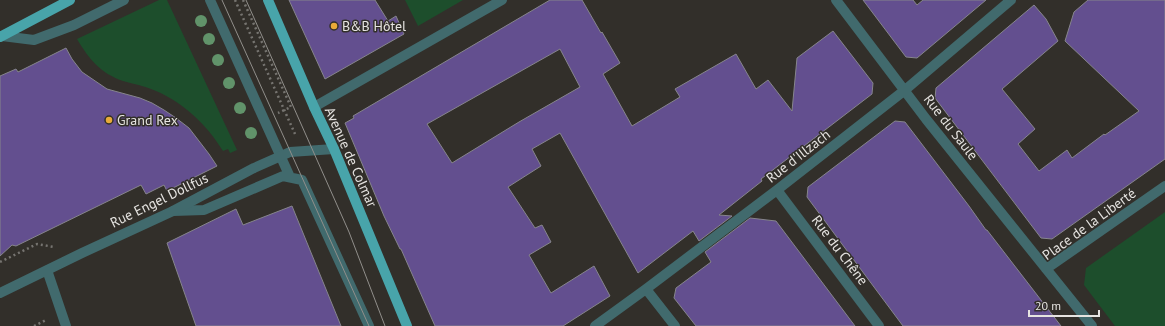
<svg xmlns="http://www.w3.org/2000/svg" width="1165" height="326" viewBox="0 0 1165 326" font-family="'PT Sans',sans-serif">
<rect width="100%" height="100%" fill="#322f2a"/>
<path fill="#1d4e2c" d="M159 0H167L237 150 230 153 228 149 223 151C207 125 184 103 156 91 145 86 134 84 123 81 100 73 89 59 77 39Z
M405 0H463L418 26Z
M1165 212V326H1115L1084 285 1086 268Z"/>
<path fill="#634f8f" stroke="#86858c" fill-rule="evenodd" d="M289 0H375L388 21 396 16 404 34 325 79Z
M550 0H582L601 33 602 32 620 63 603 74 632 126 680 97 675 89 736 54 756 89 768 80 792 111 797 58 833 31 873 83 872 94 761 179 762 181 719 215 732 216 699 241 693 231 638 273 560 133 532 149 541 166 508 187 535 228 542 225 551 242 529 255 551 293 594 266 610 296 563 326H435L401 249H400L384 216 345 123 354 118 353 116ZM560 49 580 87 519 122 452 163 427 124Z
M863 0H913L917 5 923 0H986L917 58 906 57Z
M1088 0H1165V159L1052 239 1041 238 935 98 936 88 1034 5 1046 19 1058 41 1002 89 1035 129 1018 144 1039 171 1067 150 1072 158 1104 134 1105 135 1139 111 1065 41 1074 12Z
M66 48 72 59 82 72 107 89 140 98 152 103 164 110 176 118 189 128 209 154 217 166 167 191 164 185 146 194 141 185 16 246 12 245 0 256V76L16 69 18 72Z
M895 121 905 122 969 206 986 230H987L1061 326H903L807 197 808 187Z
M292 206 341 326H196L167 243 236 209 243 225Z
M750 218 776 221 855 326H696L674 298 676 288 711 262 705 252Z"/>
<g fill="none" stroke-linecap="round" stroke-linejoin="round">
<path stroke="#767470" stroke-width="2.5" stroke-dasharray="2 3" stroke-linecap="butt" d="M235 0 295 134
M243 0 291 107 278 113
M0 262 37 244 54 247
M34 326 46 320"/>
<path stroke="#416a6d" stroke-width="10" d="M210 0 290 177
M2 36 34 40 74 25 124 0
M173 211 204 210 283 176 302 180 369 326"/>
<path stroke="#416a6d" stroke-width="10" d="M836 0 926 119 1092 326
M314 107 502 0
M777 190 879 326
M1046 269 1165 186
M47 270 66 326
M646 289 675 326
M0 293 82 253 173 211 254 168 290 152 334 149
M595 326 646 289 777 190 905 90 1011 0"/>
<path stroke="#48a4aa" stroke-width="10" d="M268 0 314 107 334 149 407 326
M0 37 70 0"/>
<path stroke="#918f8b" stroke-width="1" d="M222 0 369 326
M246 0 349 232 385 326"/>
</g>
<g fill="#61936a">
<circle cx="201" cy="21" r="6"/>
<circle cx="209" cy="39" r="6"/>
<circle cx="218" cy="60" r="6"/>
<circle cx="229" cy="83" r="6"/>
<circle cx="240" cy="108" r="6"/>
<circle cx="251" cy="133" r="6"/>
</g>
<g fill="#e9ab38" stroke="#322f2a" stroke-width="1.5">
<circle cx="334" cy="26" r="4"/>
<circle cx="109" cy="120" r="4"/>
</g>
<g text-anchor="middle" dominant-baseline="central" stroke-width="3" stroke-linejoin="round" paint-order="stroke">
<g font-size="14" fill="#e6e4e1" stroke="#322f2a" text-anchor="start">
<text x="342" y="26">B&amp;B Hôtel</text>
<text x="117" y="120">Grand Rex</text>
</g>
<g font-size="14" fill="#e6e4e1" stroke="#322f2a">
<text transform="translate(951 127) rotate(52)">Rue du Saule</text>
<text transform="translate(798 156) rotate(-38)">Rue d'Illzach</text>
<text transform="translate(351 157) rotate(66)">Avenue de Colmar</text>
<text transform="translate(159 200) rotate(-26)">Rue Engel Dollfus</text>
<text transform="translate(1089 224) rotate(-36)">Place de la Liberté</text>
<text transform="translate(840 250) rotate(53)">Rue du Chêne</text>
</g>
</g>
<path d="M1029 310v6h70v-6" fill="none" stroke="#e6e4e1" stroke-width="2"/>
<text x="1035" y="310" font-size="12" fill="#e6e4e1" stroke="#322f2a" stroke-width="3" paint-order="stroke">20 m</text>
</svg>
